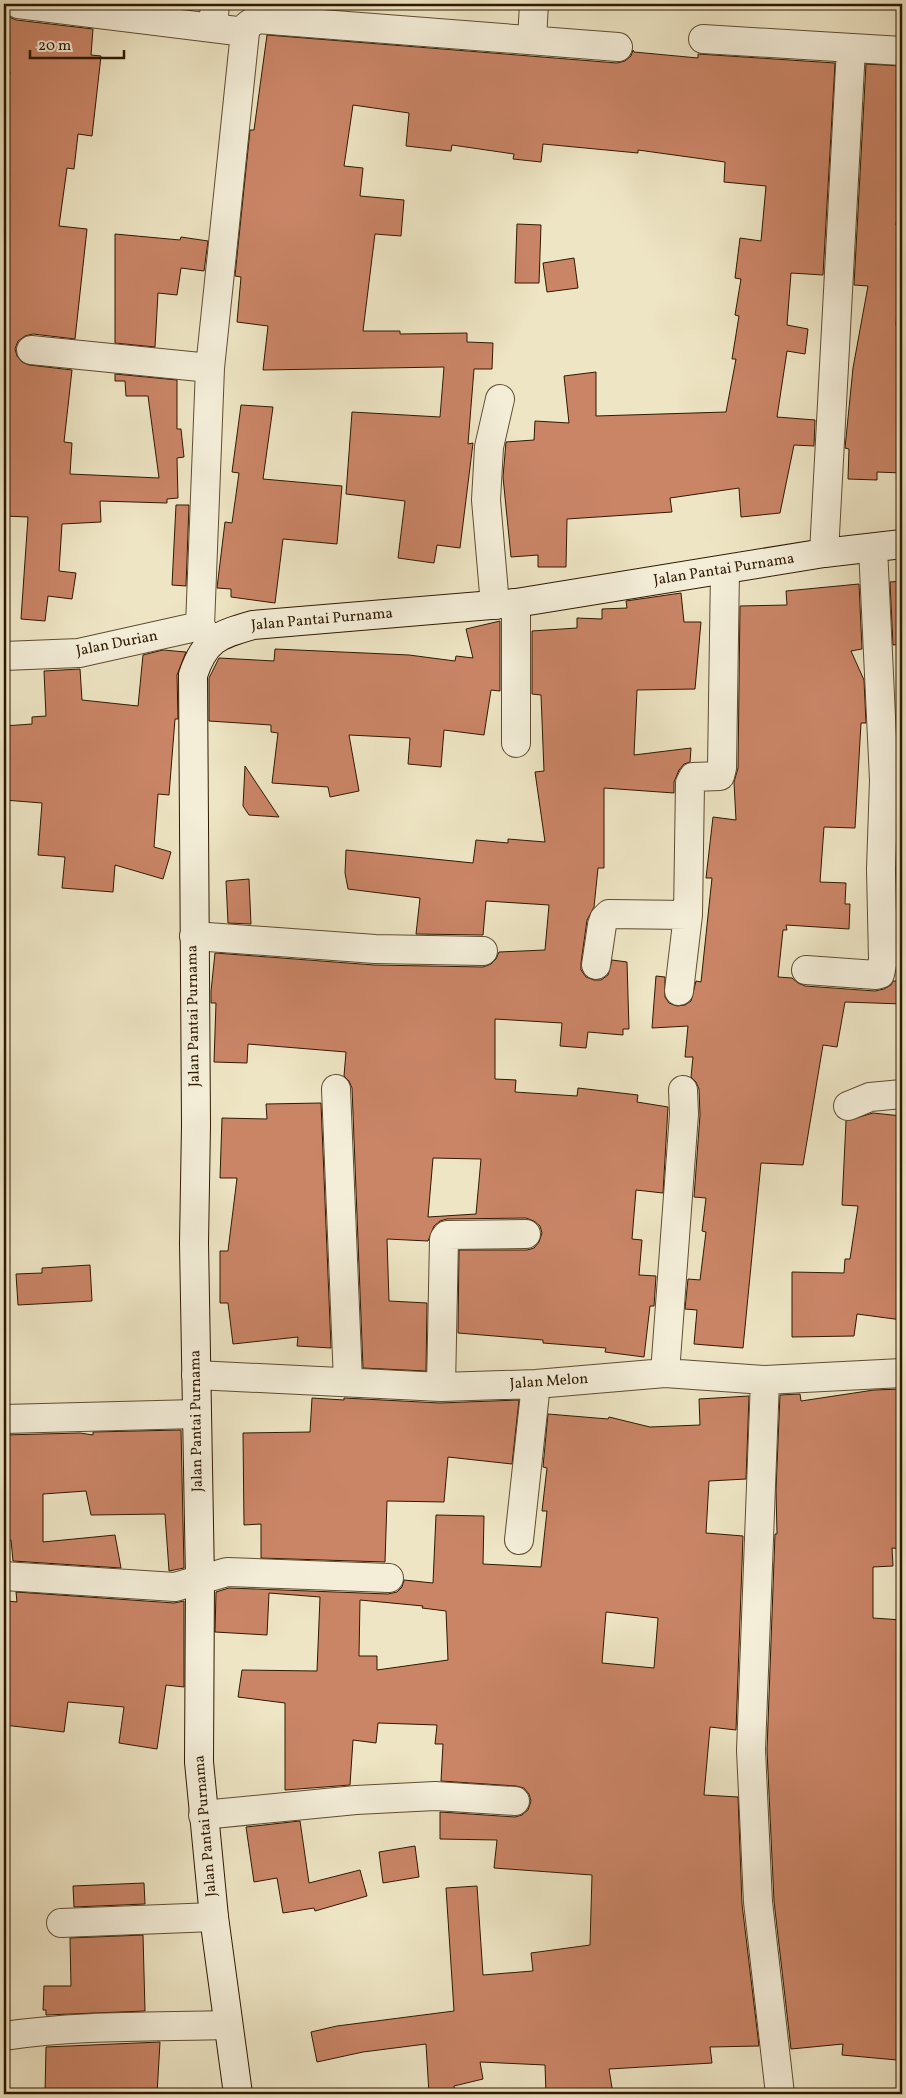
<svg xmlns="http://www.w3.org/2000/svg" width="906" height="2098" viewBox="0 0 906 2098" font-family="Vollkorn,serif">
<rect width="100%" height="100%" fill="#eee5c4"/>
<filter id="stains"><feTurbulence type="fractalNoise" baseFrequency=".004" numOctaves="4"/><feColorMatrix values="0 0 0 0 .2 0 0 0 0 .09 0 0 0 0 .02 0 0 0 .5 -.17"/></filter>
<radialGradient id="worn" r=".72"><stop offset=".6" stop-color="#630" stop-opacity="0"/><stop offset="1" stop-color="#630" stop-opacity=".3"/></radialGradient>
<path fill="#ca8567" stroke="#2f1900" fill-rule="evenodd" d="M5 12 9 17 16 20 93 29 91 55 101 56 92 136 78 134 74 169 67 168 59 226 87 229 75 339 33 334 25 336 18 341 15 349 17 356 22 362 29 365 72 370 64 442 72 443 70 474 159 478 148 396H126L125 381H115V374L177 380V429H181L184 457 177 458 178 498 167 499V503L100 501 101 522 62 524 59 571 76 573 72 599 48 596 45 621 21 619 28 517 4 516V105L10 72H4Z
M267 35 617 63 625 61 631 56 633 50 634 52 698 58V54L835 63 823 275 791 273 787 325 808 329 805 354 787 351 777 417 815 420 814 446 794 445 780 513 741 517 739 488 670 498 672 512 567 519 566 567H538V555L511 557 503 477 506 442 534 440 535 421 569 423 564 376 596 372V416L726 412 736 359H732L739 316 735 315 741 279 735 278 740 238 761 241 766 186 724 182 725 162 638 150V153L543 144 541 162 513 159 514 154 452 145 451 151 406 146 409 113 353 105 344 166 363 168 360 196 404 200 401 236 375 234 363 331H400V334L467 333V342L493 343 492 369H474L468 444 473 443 460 548 437 545 434 563 398 558 405 501 346 494 352 412 440 417 444 367 263 370 268 326 237 322 241 277 235 276 250 130H254Z
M866 64 902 66V163L896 225H902V256H900L896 326 899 327 897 342 902 343V473L877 472V480L848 479 849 449 845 448 853 368 868 286 854 285Z
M517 224 541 225 539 283H515Z
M115 234 180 240 181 237 208 241 204 271 181 268 177 295 158 293 155 347 115 343Z
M574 258 578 288 547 292 543 263Z
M241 405 273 407 263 479 342 486 337 544 283 539 275 603 231 597V589L217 588 225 522 232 523 239 473 232 472Z
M176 505H189L186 586 172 585Z
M902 581V644L893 645 890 582Z
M859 584 862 649 851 651 864 680 866 723H861L855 828 824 827 820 882 846 883 845 904H850L849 929 786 925 787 930H783L778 977 792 978 798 983 805 986 875 991 884 989 891 985 893 981H902V1004L845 1002 837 1047 823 1045 803 1165 761 1163 743 1348 694 1344 697 1310 685 1309 688 1279 700 1280 706 1232 702 1231 706 1198 694 1197 700 1115 699 1089 696 1082 691 1077 693 1057H685L688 1026 652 1028 656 976 665 977V997L669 1003 677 1006 685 1005 691 1001 696 981 701 982 712 878H706L713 817 736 820 734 782 738 768 740 606 787 605 786 591Z
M681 593 684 622H701L695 689 637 690 634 755 691 748 690 762 684 764 679 770 674 782V793L604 788V868H598L594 907 587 920 581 963V970L586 977 594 980H601L608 975 612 960 627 962 629 1029H623V1035L588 1032 586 1048 560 1046 562 1023 495 1019V1079L516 1080 515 1092 577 1096 578 1088 638 1095 637 1102 668 1107 663 1193 636 1190 632 1239 642 1240 639 1275 656 1276 654 1306H650L644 1357 605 1352 606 1348 543 1343V1340L458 1333 459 1250H527L534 1248 539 1242 542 1233 540 1226 534 1221 526 1218 447 1219 440 1221 434 1226 428 1241 387 1239 389 1301 427 1303 426 1371 363 1368 352 1088 349 1081 344 1076 346 1052 248 1044 247 1063 214 1062 216 1003H211V991L215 953 374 965 483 967 491 964 496 959 499 952 545 950 549 905 486 901 483 935 416 934 420 898 348 889 345 873 346 850 473 863 476 840 508 843V839L545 842 535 772 544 771 541 695 532 694V631L577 628V618L602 619V609L627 608 626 601ZM433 1158 481 1159 476 1214 428 1217Z
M500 621V691L491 690 484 735 444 730 441 767 408 764 410 738 349 735 359 791 330 797 328 787 272 783 278 733 271 732V725L209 721V678L219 658 274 661 275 649 409 655 455 661 456 656 473 658 466 629Z
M163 650 186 652 177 675 178 719H175L169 795 158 794 154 847 171 852 163 879 115 865 113 892 62 888 65 857 38 855 42 803 4 800V726L32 724V717L46 716 44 671 80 669 82 700 138 706 143 655Z
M897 725 902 726V809L899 810 900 779Z
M245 766 279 817 249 815 243 806Z
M249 879 251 924 228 923 226 881Z
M321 1103 331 1348 297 1346 298 1337 233 1344 228 1303H220V1251H228L237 1178H220L222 1118 267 1119 266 1104Z
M873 1113 902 1116V1320L857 1314 854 1336 792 1337V1272L844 1273 845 1259H850L858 1206 842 1205 846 1121Z
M90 1265 92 1301 18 1305 16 1274 42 1273V1268Z
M902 1389V1549L892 1548 893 1566 873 1567V1618L902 1620V2042L897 2041V2060L842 2055 843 2044 791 2049 774 1901 767 1750 775 1534H777L776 1490 780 1395 800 1394 801 1401 874 1390Z
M749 1396 746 1479 709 1481 706 1533 743 1536 736 1730 710 1727 704 1795 738 1797 742 1904 759 2046 710 2047 712 2063 609 2069 613 2094H546L545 2065 480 2062 483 2079 454 2086 455 2094H429L426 2044 363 2052 317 2062 311 2032 337 2026 454 2011 446 1888 477 1886 483 1975 533 1971 531 1953 590 1945 592 1875 494 1868 497 1840 440 1839V1812L515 1817 522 1815 528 1810 531 1801 529 1794 524 1788 516 1786 441 1781 443 1744H435L437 1725 378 1723 376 1743 353 1740 350 1785 285 1790V1703L238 1697 242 1670 317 1671 320 1597 269 1593 267 1635 215 1632 216 1592 229 1588 388 1594 397 1592 402 1587 404 1580 433 1583 436 1515 484 1516 483 1564 541 1567 547 1511H542L547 1468 543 1467 548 1414 608 1419 609 1417 650 1427 700 1425 699 1399ZM360 1600 423 1606 422 1608 446 1611 448 1660 377 1670V1656H359ZM606 1612 658 1618 654 1668 602 1663Z
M312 1398 344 1400V1398L440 1403 519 1400 512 1464 448 1457 444 1502 387 1501 385 1562 261 1558V1524L244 1525 243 1433 310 1432Z
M181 1430 184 1568 169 1571 165 1514 91 1515 86 1491 43 1494V1542L115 1535 121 1568 13 1561 11 1540H4V1435L80 1433 93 1435V1432Z
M16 1592 174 1603 184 1601V1687L166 1685 157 1749 119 1743 124 1707 68 1702 64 1732 4 1725V1608H6L7 1601 17 1602Z
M300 1821 309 1883 360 1870 367 1896 315 1911 314 1908 283 1913 277 1878 254 1882 246 1827Z
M415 1846 419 1877 383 1883 379 1852Z
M144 1883 145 1904 74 1907 73 1886Z
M143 1935 145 2011 46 2015V2010H43L44 1986H71L70 1938Z
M160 2042 157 2094H45L46 2047Z"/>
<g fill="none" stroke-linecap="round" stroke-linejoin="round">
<g stroke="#5f4c31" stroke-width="30">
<path id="street" d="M18 4 245 32
M213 28 215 4
M532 39 534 4
M703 39 902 51
M31 350 210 368
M824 553 851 48
M516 603V743
M495 605 486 500 489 447 500 399
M212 642 200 626 210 368 245 32 248 25 257 19 618 47
M4 656 79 653 200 626
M194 936 375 949 483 951
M596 965 602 925 604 919 609 914 688 915
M806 970 876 975 880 974 883 960 881 869 884 780 873 548
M679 991 688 915 690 783 693 777 720 776 722 768 725 570
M336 1089 348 1381
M848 1106 870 1097 902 1094
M665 1373 684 1114 683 1090
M196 1375 441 1387 536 1384 665 1373 765 1380 902 1373
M765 1380 751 1750 758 1902 780 2094
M441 1387 444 1239 447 1235 526 1234
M4 1419 196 1414
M519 1540 536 1384
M4 1576 175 1587 227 1572 389 1578
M203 1815 356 1800 435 1796 515 1801
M61 1923 214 1917
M4 2036C78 2025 153 2027 228 2025"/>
</g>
<g stroke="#2f1900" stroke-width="30">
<path id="secondary" d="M238 2094 214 1917 199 1762 200 1580 194 1243 196 1125 193 675C205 639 218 635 253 625L516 603 824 553 902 544"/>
</g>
<use href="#street" stroke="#f4eed9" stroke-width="28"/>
<use href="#secondary" stroke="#f4eed9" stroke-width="28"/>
</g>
<g text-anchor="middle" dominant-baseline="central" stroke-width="4" stroke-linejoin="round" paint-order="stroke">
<g font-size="15" fill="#2f1900" stroke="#f4eed9">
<text transform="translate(724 570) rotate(-9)">Jalan Pantai Purnama</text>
<text transform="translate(322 620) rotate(-5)">Jalan Pantai Purnama</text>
<text transform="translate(117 644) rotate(-11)">Jalan Durian</text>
<text transform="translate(194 1016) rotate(-91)">Jalan Pantai Purnama</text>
<text transform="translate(549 1382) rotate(-4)">Jalan Melon</text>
<text transform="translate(197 1421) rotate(-91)">Jalan Pantai Purnama</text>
<text transform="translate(206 1826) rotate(-95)">Jalan Pantai Purnama</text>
</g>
</g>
<rect width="906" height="2098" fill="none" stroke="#eee5c4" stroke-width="20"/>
<rect x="5" y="5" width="896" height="2088" fill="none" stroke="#2f1900" stroke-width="2.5"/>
<rect x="10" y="10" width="886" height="2078" fill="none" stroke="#2f1900"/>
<path d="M30 50v8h94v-8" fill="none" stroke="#2f1900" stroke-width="2.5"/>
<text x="38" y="50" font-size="15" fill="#2f1900" stroke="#f4eed9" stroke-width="4" paint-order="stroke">20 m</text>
<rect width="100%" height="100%" filter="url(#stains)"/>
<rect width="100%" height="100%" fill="url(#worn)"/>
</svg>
